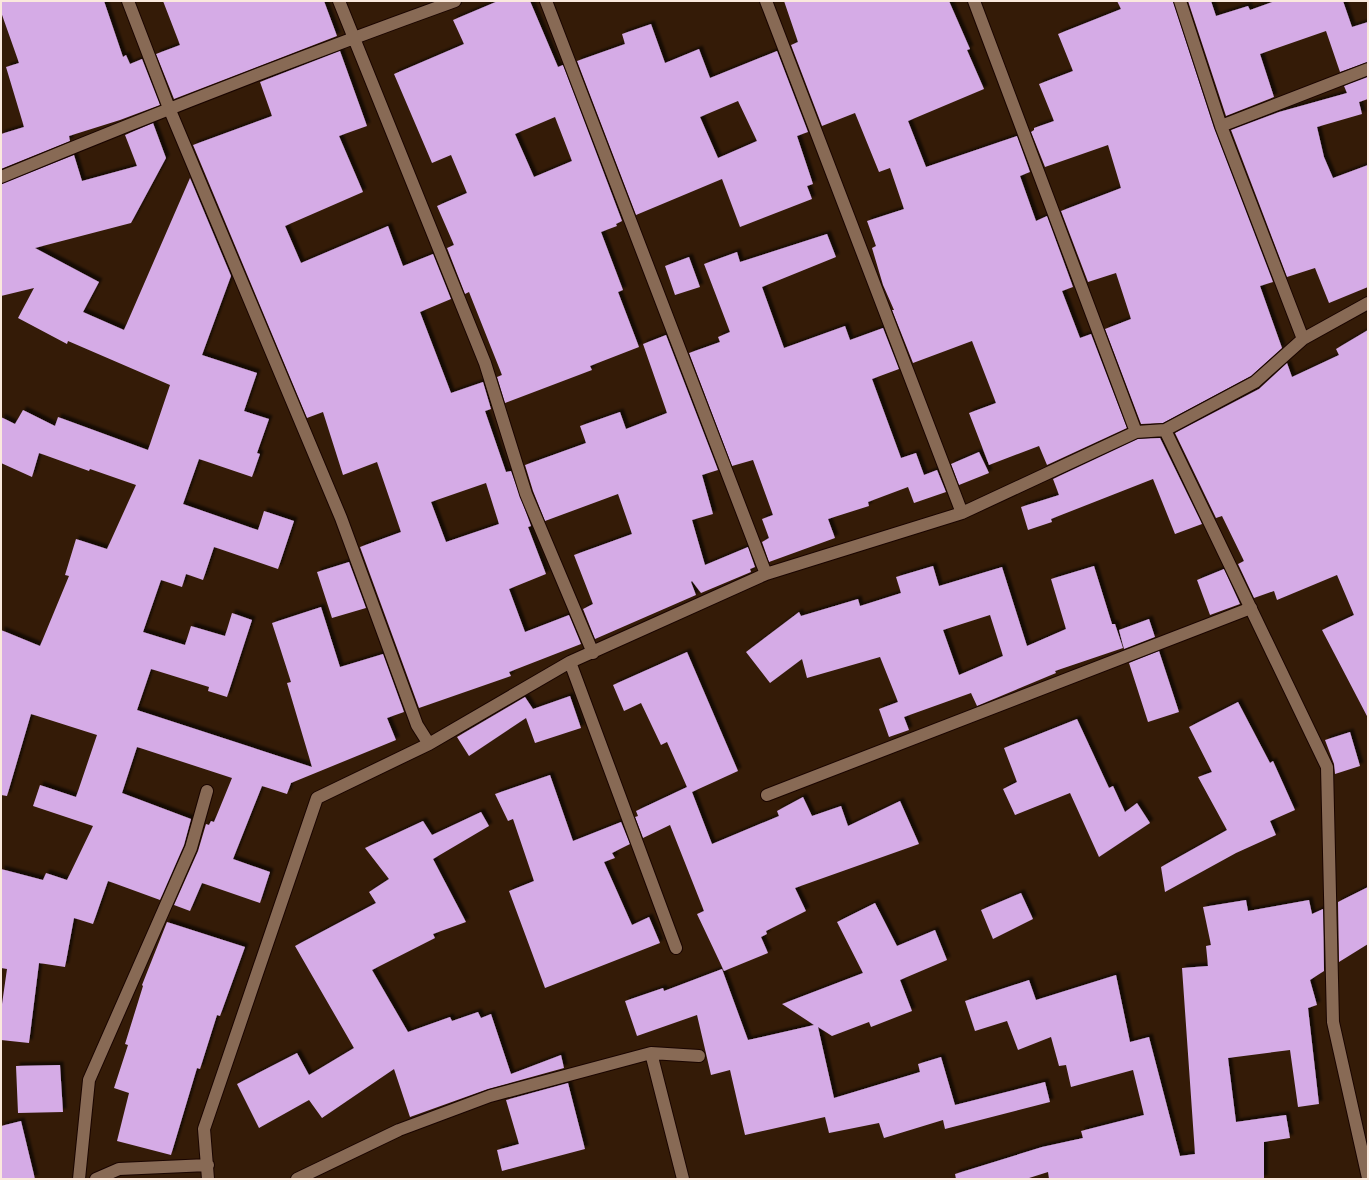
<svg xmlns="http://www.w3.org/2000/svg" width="1369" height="1180" viewBox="0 0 1369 1180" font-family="'Archivo Narrow',sans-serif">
<defs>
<filter id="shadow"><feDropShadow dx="3.5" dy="-3.5" stdDeviation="1" flood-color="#0009"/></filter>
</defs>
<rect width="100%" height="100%" fill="#341b07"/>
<path fill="#d5abe6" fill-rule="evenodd" filter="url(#shadow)" d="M1 1H104L123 57 126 55 130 64 142 59 160 105 120 120 69 136 70 141 1 169V134L24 127 6 67 19 63 1 12Z
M163 1H324L337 36 174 99 156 54 180 45Z
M498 1H530L558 67 563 65 622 221 616 224 617 226 601 232 623 290 618 292 639 347 590 366 592 370 505 403 497 377 502 375 469 292 465 294 447 248 454 245 437 206 467 193 451 155 432 163 394 74 464 44 453 20ZM555 117 572 161 534 177 515 134Z
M784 1H949L970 49 967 50 984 89 908 121 926 167 1017 136 1030 172 1020 176 1036 221 1047 216 1073 287 1062 291 1080 338 1091 334 1127 428 1047 465 1039 446 989 465 969 413 996 403 972 341 913 363 892 310H894L883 285 872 248 876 246 867 221 904 209 890 168 879 172 855 113 822 126 791 45 798 42Z
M1117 1H1173L1214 128 1273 282 1260 286 1282 348 1251 376 1163 423 1141 424 1105 329 1131 319 1116 273 1088 282 1061 211 1121 188 1108 145 1045 167 1031 132 1034 130V128L1054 121 1039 84 1073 71 1058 34 1121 9Z
M1188 1H1211L1216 16 1248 6 1250 10 1275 1H1343L1352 27 1368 22V62L1340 72 1326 31 1260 54 1274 97 1226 116Z
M651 24 665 63 699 49 710 78 777 51 808 132 797 136 813 184 807 186 812 199 740 227 722 179 636 215 577 61 625 44 622 34ZM738 101 757 141 718 158 700 117Z
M340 51 367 126 339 136 363 192 285 226 301 263 388 226 403 266 433 254 451 299 420 312 451 393 483 382 491 409 485 411 506 472 511 471 531 526 528 527 546 574 509 589 525 632 569 615 581 644 509 672 511 676 419 708 360 547 401 532 377 462 343 475 323 412 307 418 193 145 272 116 260 82ZM486 483 499 524 446 542 431 502Z
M1368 77V99L1359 102 1362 114 1317 127 1324 157 1333 178 1368 165V287L1329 303 1315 268 1287 277 1231 130 1279 112 1347 93 1344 86Z
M153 123 166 158 131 223 35 248 99 282 83 312 124 330 190 178 231 276 202 355 257 373 244 411 269 419 257 453 260 454 252 477 199 459 183 504 258 530 264 511 294 521 278 569 214 547 203 580 186 574 182 587 161 580 143 632 185 645 191 626 225 636 232 613 252 620 227 697 208 691 209 687 151 669 137 710 312 767 287 683 291 682 272 623 321 607 340 667 383 654 404 712 387 718 396 740 291 783 287 794 262 786 233 859 270 872 260 903 202 883 190 911 174 905 198 851 206 824 209 825 211 821 214 822 232 778 137 747 122 793 191 819 184 845 160 900 108 881 93 924 74 918 65 967 39 963 29 1043 1 1040V1011L7 969 1 968V869L43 880 46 873 67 880 93 826 33 806 40 785 76 797 97 735 31 714 7 796 1 795V630L40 646 69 576 65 575 76 539 107 549 136 485 90 469 89 471 39 453 32 477 1 463V417L15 424 23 410 55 426 58 417 148 450 170 385 68 341 67 344 18 318 34 288 1 296V184L74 155 82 181 137 166 125 135Z
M827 234 836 257 762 287 784 348 845 326 850 340 883 328 899 369 872 379 901 458 916 453 924 475 937 470 946 492 914 503 908 487 868 502 869 506 828 519 835 538 769 562 762 542 769 538 762 519 773 515 753 460 732 466 689 353 720 342 718 337 730 332 704 264 737 252 740 262Z
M689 257 700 287 675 295 665 266Z
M1368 330V718L1322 630 1354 615 1337 575 1277 600 1274 591 1254 598 1238 564 1244 561 1222 516 1216 518 1175 433 1259 389 1287 363 1292 377 1339 355 1336 349Z
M666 335 718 470 702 475 713 514 692 520 705 565 748 547 755 567 750 569 751 572 701 593 692 581 691 582 696 595 595 639 583 609 593 604 574 555 632 534 618 494 545 521 533 491 525 465 586 443 580 426 620 412 626 429 667 413 643 344Z
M1160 438 1202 524 1175 534 1153 479 1051 519 1052 522 1028 530 1021 507 1059 495 1053 479 1138 439Z
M979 452 989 473 959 485 951 464Z
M349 562 366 608 332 618 317 572Z
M933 566 939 586 1002 567 1027 646 1066 629 1051 579 1094 566 1112 624H1115L1123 648 1055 671 1056 673 977 706 971 693 904 717 909 730 889 737 879 709 898 702 880 657 807 678 802 659 770 683 746 652 799 612 801 616 858 599 860 606 901 593 896 577ZM990 615 1003 656 959 675 943 630Z
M1224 569 1240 604 1210 615 1197 580Z
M1149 619 1155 637 1124 649 1119 630Z
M1159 651 1179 712 1148 722 1129 663Z
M687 652 738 771 692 792 712 844 779 816 777 811 803 797 812 816 841 806 848 826 900 801 919 844 795 888 806 911 766 931 767 934 761 937 768 953 724 971 697 914 704 911 670 825 643 838 635 817 638 816 636 811 687 787 667 742 661 745 641 703 624 711 613 685Z
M570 696 581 728 535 743 526 718 469 756 457 737 525 697 533 709Z
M1238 702 1270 763 1273 761 1295 810 1270 821 1276 835 1236 853 1165 892 1161 867 1227 830 1198 777 1212 772 1189 727Z
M1077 719 1109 788 1113 786 1125 812 1137 803 1150 823 1099 857 1070 793 1015 815 1003 789 1017 782 1004 748Z
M1350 732 1360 766 1335 774 1334 764 1325 740Z
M550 775 573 841 621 822 630 844 612 853 615 858 604 862 632 925 649 917 660 943 545 988 509 891 534 881 513 819 508 821 495 794Z
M481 812 489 826 433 859 466 922 433 934 435 938 372 970 408 1032 450 1017 452 1021 478 1012 481 1018 491 1014 511 1074 561 1055 564 1068 488 1089 410 1117 394 1069 322 1118 309 1100 259 1128 237 1084 297 1053 309 1075 354 1048 295 946 376 903 369 892 389 879 365 848 423 821 432 835Z
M1368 887V944L1339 962 1338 902Z
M1021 893 1033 919 993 939 981 910Z
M1246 900 1248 911 1309 900 1312 914 1323 909 1324 971 1310 980 1317 1005 1308 1008 1319 1104 1298 1107 1290 1050 1228 1058 1236 1122 1286 1115 1290 1138 1264 1142V1179H1049L1048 1172 1026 1179H956L955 1174 1042 1147 1083 1138 1081 1131 1144 1115 1133 1070 1071 1087 1066 1065 1059 1066 1051 1037 1018 1050 1007 1021 975 1031 965 1001 1029 980 1036 1000 1116 975 1130 1042 1149 1037 1180 1156 1195 1154 1182 968 1208 966 1206 946 1211 945 1203 907Z
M875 903 897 946 935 930 947 960 900 980 912 1011 871 1027 869 1022 832 1036 818 1027 834 1098 920 1072 918 1064 941 1057 955 1105 1045 1082 1050 1102 945 1129 943 1120 884 1138 879 1123 829 1133 825 1117 745 1135 730 1070 711 1075 697 1015 637 1036 625 1001 663 988 664 991 722 969 748 1040 814 1025 782 1004 863 973 837 922Z
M167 922 245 947 220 1016 217 1015 200 1069 197 1068 171 1155 117 1141 129 1093 114 1088 128 1045 125 1044 143 986 142 985Z
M60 1065 63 1112 18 1113 16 1066Z
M568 1083 585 1149 502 1171 497 1150 519 1144 506 1100Z
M21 1121 35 1179H1V1126Z"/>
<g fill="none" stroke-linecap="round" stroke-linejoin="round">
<g stroke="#1a0500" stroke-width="14">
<path id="minor" d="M128 1 169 108 341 518 417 725 429 744
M339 1 485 363 526 494 593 653
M546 1 766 574
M766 1 962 513
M974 1 1136 432
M1180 1 1221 126 1303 339
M1221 126 1368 69
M1 177C151 115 302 56 455 1
M1165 430 1327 767 1333 1022 1368 1178
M570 662 676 948
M767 795 1251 608
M651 1053 683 1179
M79 1179 89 1080 191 848 207 791
M96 1179 119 1169 208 1165
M208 1179 204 1129 317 798 429 744 570 662 766 574 962 513 1136 432 1165 430 1255 382 1303 339 1368 303
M297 1179 399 1130 490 1096 651 1053 699 1056"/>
</g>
<use href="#minor" stroke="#886a55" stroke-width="12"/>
</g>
<rect width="1369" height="1180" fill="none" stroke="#fae9dd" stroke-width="4"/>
</svg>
